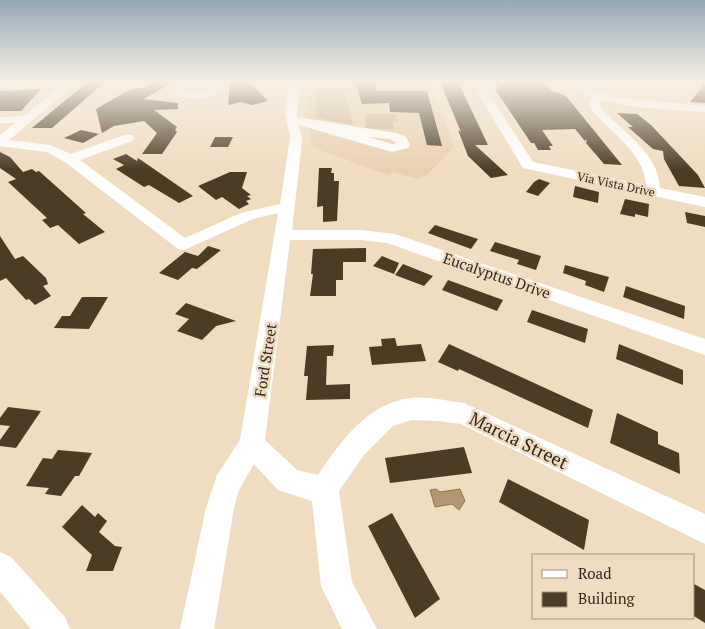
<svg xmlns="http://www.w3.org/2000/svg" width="705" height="629" viewBox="0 0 705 629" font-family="'PT Serif',serif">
<rect width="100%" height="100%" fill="#f0dcc1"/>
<path fill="#e9d1b0" d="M430 83 455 147 428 174 418 179 393 172 388 175 311 147V137L305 114 307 89Z"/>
<path fill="#d0b795" d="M318 91H344L353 125 317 118 315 102Z
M366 114H396L397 121H393L394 129H365Z"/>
<path fill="#b5976e" stroke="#8d7656" d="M436 489 440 492 460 489 465 501 459 510 452 504 435 507 430 490Z"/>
<path fill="#4c3c25" d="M90 82H105L52 128H32L85 84Z
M154 82H173L144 99 178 103V109L154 110 177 127 175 130 177 132 162 154H142L157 133 144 121 114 126 102 133 96 109 127 91 136 88H143Z
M230 82H250L268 101 252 105 241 102 228 105Z
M355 82H375L377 91H427L442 146 427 145 419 113 390 112 389 103 362 104Z
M440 82H458L488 145H475L508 175 491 178 468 156 458 130 461 132Z
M494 82H543L551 90 566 96 622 165 604 164 586 143 587 139 585 141 575 129 542 130 553 146H549L551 150H538L534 143H531L495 89H499Z
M705 83V103L690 102Z
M41 89 21 111H0V91Z
M617 113 637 114 651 125 698 175 705 188 679 186 664 159 663 151 653 149 628 127H633Z
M81 130 99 134 83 143 64 138Z
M215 137H233L228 147H210Z
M0 152 10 157 23 172 32 169 36 172 39 171 86 213 83 214 105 232 79 244 58 225 50 228 42 220 47 218 8 182 16 179 0 168Z
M126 154 137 161 138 158 193 196 179 203 149 185 144 187 116 169 124 165 113 159Z
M319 168H332L331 173H334V181H339L337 221 323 222V206L317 207Z
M230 172H247L242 188 251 195 247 196 251 199 246 201 249 204 239 209 222 197 216 200 198 186Z
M539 179 550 183 538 196 526 192 534 182Z
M575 186 599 192 598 203 573 197Z
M625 199 649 204 648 217 635 214V217L620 214Z
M685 212 705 216V227L687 223Z
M435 225 478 239 471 249 428 233Z
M0 236 15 259 23 256 46 278 48 284 43 286 51 296 35 305 29 299 26 300 6 278 0 281Z
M495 242 541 256 536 270 517 264 519 260 490 251Z
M208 246 221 250 197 269 192 268 178 280 159 273 185 252 198 256Z
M366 248V262H343V280H336V296H310L313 274H311L313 249Z
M382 256 399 263 394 274 373 266Z
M403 264 433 276 424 286 395 275Z
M565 265 609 277 604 292 585 285 586 281 563 273Z
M448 280 503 300 497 311 442 290Z
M626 286 685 306 684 319 623 297Z
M82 297H108L89 329 54 328 62 316H70Z
M186 303 236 321 216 326 202 340 177 331 189 319 175 314Z
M532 310 588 329 585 343 527 322Z
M395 338 397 346 421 344 426 361 372 365 369 347 382 346 381 339Z
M449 344 593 410 588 428 459 369 458 371 438 362Z
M619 344 683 370V385L616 359Z
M334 345 333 356H327L326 385 350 384V399L306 400 308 376H304L307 346Z
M8 407 41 411 16 448 0 446V440L10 426 0 425V418Z
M617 413 658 432V444L679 453 680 474 610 443Z
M464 447 472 473 390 483 385 458Z
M58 450 92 453 79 476H75L61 496 45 494 49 488 26 486 43 458 52 459Z
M508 479 589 520 584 550 499 502Z
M82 505 95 517 98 513 107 521 99 532 115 546 122 547 113 571H86L92 555 62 527Z
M392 513 440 599 415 618 368 526Z
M694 584 705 590V623L694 616Z"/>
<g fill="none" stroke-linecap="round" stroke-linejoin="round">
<path fill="#fff" fill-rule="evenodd" d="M0 82H46L41 85 0 88Z
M66 82H78L9 140 50 145 71 154 124 135H132L134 138 132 141 80 160 185 238 241 213 280 204 290 138 285 113 290 82H300L297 117 396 133 406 137 410 145 408 148 392 152 299 125 302 138 301 151 292 230H361L395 234 705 339V355L387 243 361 240H290L265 440 297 470 318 475C340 442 368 403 410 398 428 396 446 401 464 403L705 514V544L461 424 438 421 412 420 393 426 364 455 339 491 352 582 377 629H342L321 586 312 501 278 490 254 464 239 490 234 508 214 629H180L206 508 217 475 240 440 278 213 253 219 184 250 178 249 65 162 47 152 0 146V135L15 123H0V117L24 116ZM368 137 390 139 397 143 392 144Z
M188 82H215L220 89C209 101 190 101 176 94L175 92 181 84ZM202 86 210 88 198 93 186 91 188 88Z
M313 82H323L321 87H313Z
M471 82H481L533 162 646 185C644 150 606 131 588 105L593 97 563 82H576L617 97 705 106V112L634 107 602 100 599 105C620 132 658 150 660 188L705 197V207L523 168Z
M0 552 11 557 65 617 70 629H31L0 592Z"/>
</g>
<linearGradient id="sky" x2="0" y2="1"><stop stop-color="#93a8b7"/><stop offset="0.48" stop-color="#f8efe3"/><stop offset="1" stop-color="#f8efe3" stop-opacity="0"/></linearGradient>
<rect width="705" height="170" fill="url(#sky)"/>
<g text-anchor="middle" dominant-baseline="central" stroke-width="5" stroke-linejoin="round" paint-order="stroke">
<g font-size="12" fill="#31291f" stroke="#f0dcc1">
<text transform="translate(616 184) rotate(12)">Via Vista Drive</text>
</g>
<g font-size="15" fill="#31291f" stroke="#f0dcc1">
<text transform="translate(497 275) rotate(19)">Eucalyptus Drive</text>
<text transform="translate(265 360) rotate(-81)">Ford Street</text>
</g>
<g font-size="18" fill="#31291f" stroke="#f0dcc1">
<text transform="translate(519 440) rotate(26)">Marcia Street</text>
</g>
</g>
<rect x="532" y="554" width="162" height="65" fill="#f0dcc1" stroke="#a49480"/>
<rect x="542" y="570" width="25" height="8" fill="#ffffff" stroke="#a49480"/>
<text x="578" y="579" font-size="15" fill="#31291f">Road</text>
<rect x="542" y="592" width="25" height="15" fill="#4c3c25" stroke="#a49480"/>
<text x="578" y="604" font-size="15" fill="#31291f">Building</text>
</svg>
